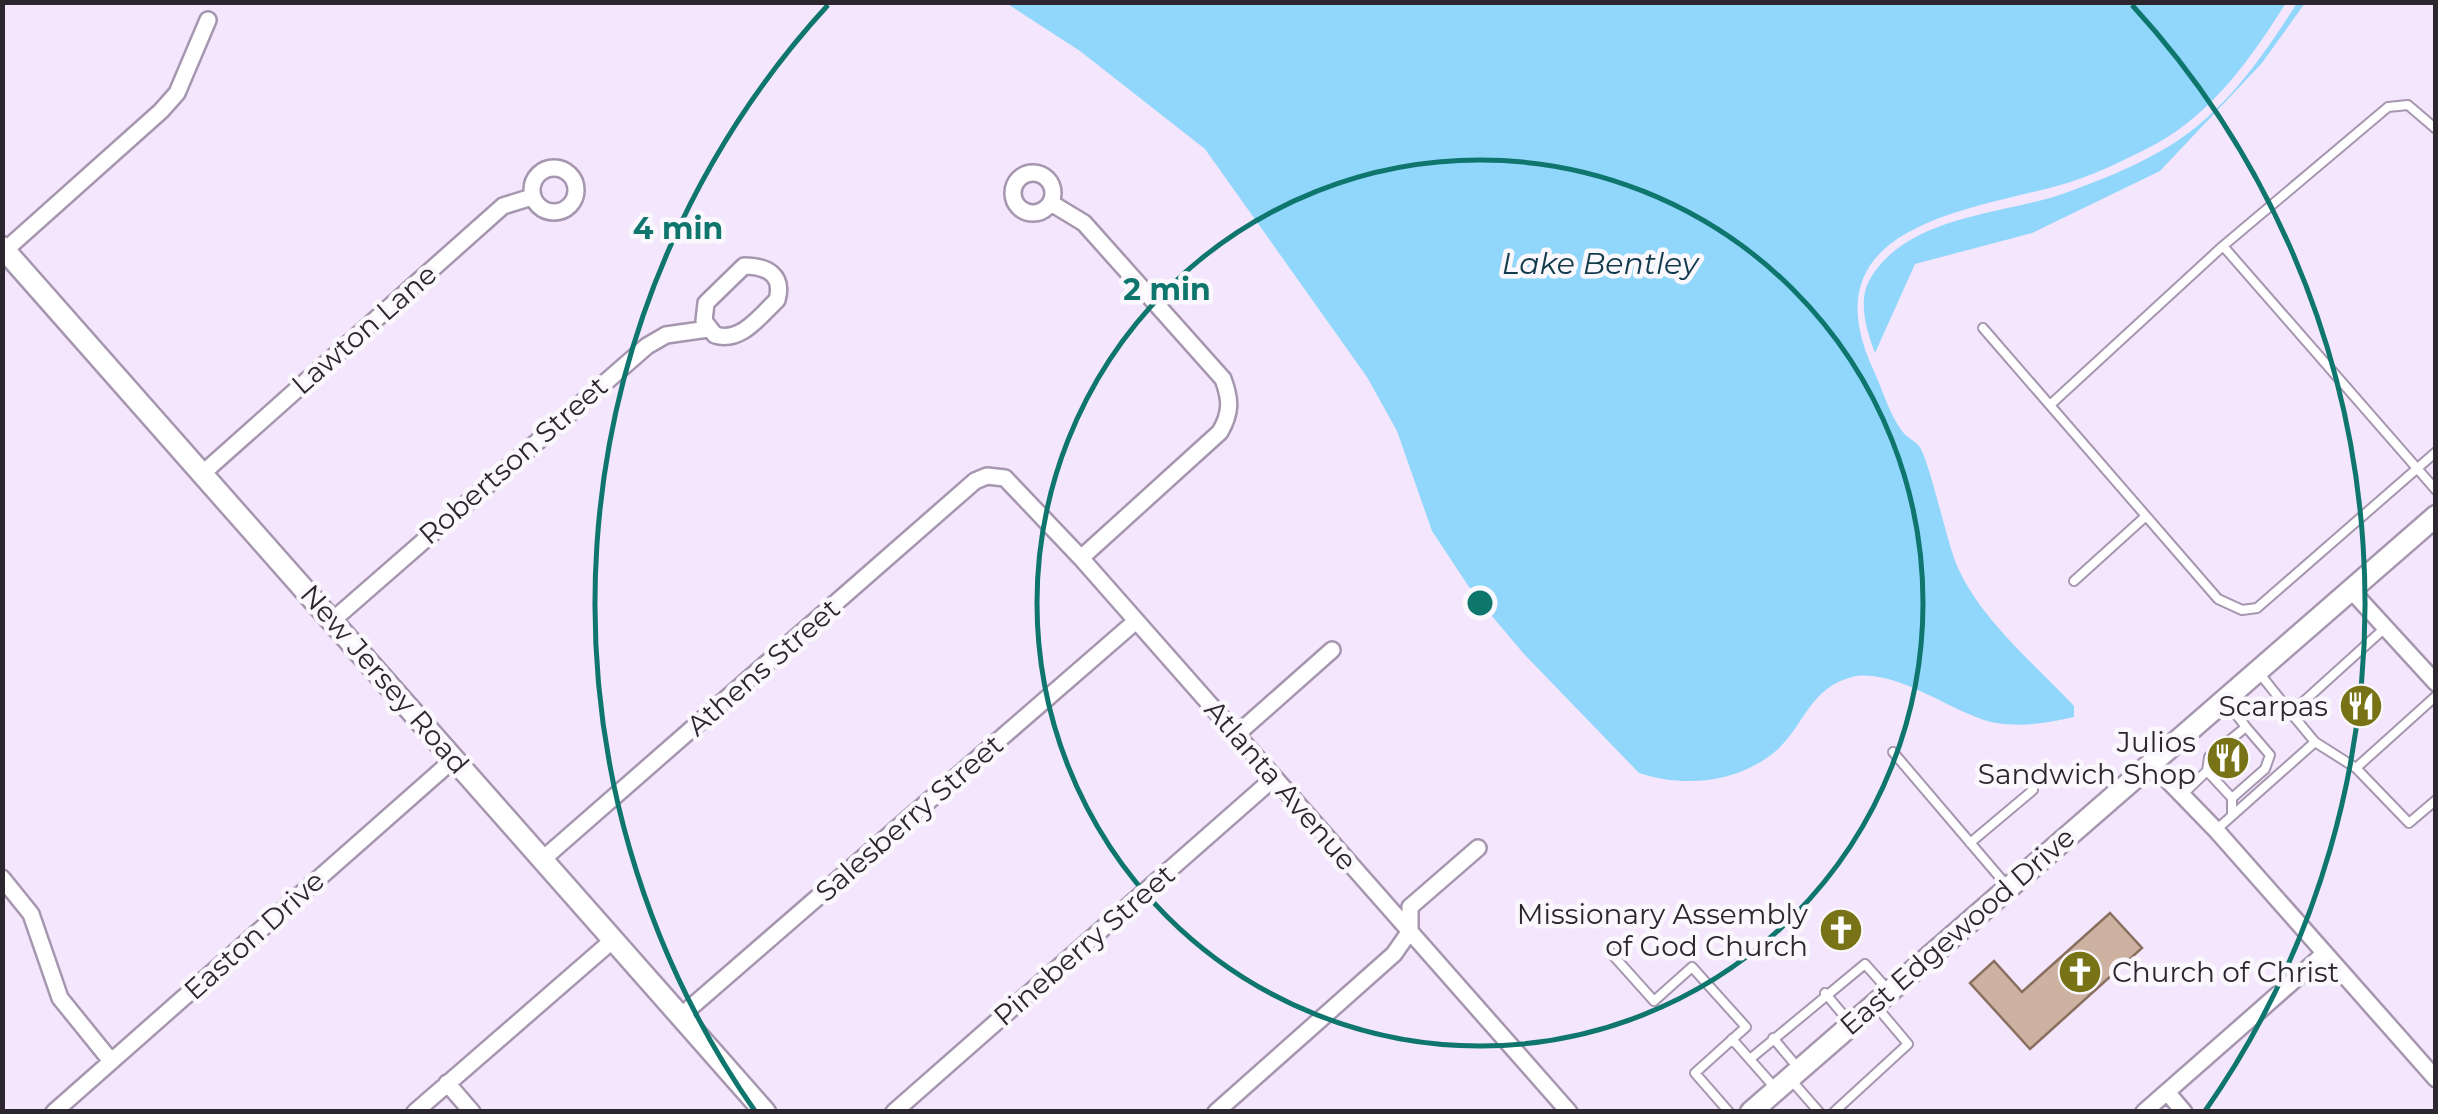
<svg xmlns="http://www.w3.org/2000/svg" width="2438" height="1114" viewBox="0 0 2438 1114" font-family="Montserrat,sans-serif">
<rect width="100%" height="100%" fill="#f4e6fc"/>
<path fill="#91d7fb" d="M1006 3H2286C2251 58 2213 113 2154 145 2125 160 2088 178 2057 186 1958 212 1809 229 1873 369 1882 388 1889 414 1902 431 1906 437 1914 440 1919 446 1930 461 1946 541 1958 568 1982 621 2034 663 2074 706V717C2046 723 2020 728 1991 722 1951 712 1894 667 1852 677 1811 687 1804 725 1777 750 1739 783 1684 788 1639 773L1524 654 1475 596 1432 531 1397 431 1367 377 1205 149 1080 51Z
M2297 3H2305L2262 63 2160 171 2032 233 1915 264 1875 353C1867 331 1857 302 1870 279 1908 214 2006 215 2068 192 2098 181 2131 168 2159 152 2221 118 2260 61 2297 3Z"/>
<path fill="#cdb1a1" stroke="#896f60" stroke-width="2.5" d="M2110 913 2142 948 2030 1049 1970 983 1994 961 2022 992Z"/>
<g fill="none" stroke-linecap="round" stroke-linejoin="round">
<g stroke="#a696af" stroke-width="12">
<path id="lane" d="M2223 246 2436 490
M1983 328 2218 599 2242 610 2257 608 2436 452
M2050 405 2223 246 2388 107 2408 105 2436 129
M2074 581 2146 516
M2260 674 2291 713
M2224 699 2246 727
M2315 742 2291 713 2386 627
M1893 752 2008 887
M2356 768 2409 823 2436 800
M2207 771 2232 798V815
M2183 794 2207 771 2209 757 2246 727 2270 755 2265 769 2232 798
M2216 830 2315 742 2356 768 2436 696
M1970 843 2033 790
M1611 953 1654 1001 1692 967 1746 1027 1695 1073 1729 1112
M1825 993 1851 1024
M1773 1038 1799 1069
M1732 1039 1776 1089
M1750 1059 1865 964 1888 990
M1792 1081 1819 1112
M1834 1112 1908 1044 1876 1006"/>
</g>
<g stroke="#a696af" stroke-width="20">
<path id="street" d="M532 190a22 22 0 1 1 44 0a22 22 0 1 1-44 0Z
M1013 193a20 20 0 1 1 40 0a20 20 0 1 1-40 0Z
M1051 203 1084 223 1223 379C1231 400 1231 413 1220 432L1081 558
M2 253 161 111 177 93 208 20
M744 266C767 266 784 275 777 300 760 316 741 343 715 335L704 321 706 303Z
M203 473 503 206 532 197
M2350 589 2436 683
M333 620 647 346 666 335 708 329
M1236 735 1332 650
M2150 762 2216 830 2436 1079
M543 859 975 481 987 476 1005 478 1081 558 1569 1112
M2 878 31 914 60 998 111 1061
M682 1015 1136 621
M447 1083 472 1112
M2167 1092 2184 1112
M54 1112 454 759
M415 1112 613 940
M894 1112 1274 778
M1216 1112 1394 954 1410 931V907L1478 848
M2144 1112 2324 954"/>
</g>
<g stroke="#a696af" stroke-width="25">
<path id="secondary" d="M2 247 765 1112
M1751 1112 2436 516"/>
</g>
<use href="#lane" stroke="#fff" stroke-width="8"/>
<use href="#street" stroke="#fff" stroke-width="15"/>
<use href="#secondary" stroke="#fff" stroke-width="20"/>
</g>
<g fill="none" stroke="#0f766e" stroke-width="5">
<circle cx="1480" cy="603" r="443"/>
<path d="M755 1111A885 885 0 0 1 828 5M2132 5A885 885 0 0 1 2205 1111"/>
</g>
<defs>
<g id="restaurant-disc" transform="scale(2.25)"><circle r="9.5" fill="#787317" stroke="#fbf8fd"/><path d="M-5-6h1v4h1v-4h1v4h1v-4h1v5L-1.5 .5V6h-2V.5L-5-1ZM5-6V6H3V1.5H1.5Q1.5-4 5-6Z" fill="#fff"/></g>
<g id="church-disc" transform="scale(2.25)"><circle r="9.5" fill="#787317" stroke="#fbf8fd"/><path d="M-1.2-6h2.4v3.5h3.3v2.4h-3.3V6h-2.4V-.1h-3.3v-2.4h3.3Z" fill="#fff"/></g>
</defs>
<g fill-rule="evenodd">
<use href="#restaurant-disc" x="2361" y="706"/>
<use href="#restaurant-disc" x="2228" y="758"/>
<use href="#church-disc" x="1841" y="930"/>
<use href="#church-disc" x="2080" y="972"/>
</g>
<g text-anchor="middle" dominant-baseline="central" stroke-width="9" stroke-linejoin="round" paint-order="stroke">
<g font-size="28" fill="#2c262f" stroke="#fbf8fd">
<text transform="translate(364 329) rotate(-41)">Lawton Lane</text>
<text transform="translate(513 460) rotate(-41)">Robertson Street</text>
<text transform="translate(763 667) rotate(-41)">Athens Street</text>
<text transform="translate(385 679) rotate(49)">New Jersey Road</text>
<text transform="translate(1281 785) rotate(49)">Atlanta Avenue</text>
<text transform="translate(909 818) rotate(-41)">Salesberry Street</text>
<text transform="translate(1957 931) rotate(-41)">East Edgewood Drive</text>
<text transform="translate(254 935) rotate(-42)">Easton Drive</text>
<text transform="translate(1084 945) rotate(-41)">Pineberry Street</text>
</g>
<g font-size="28" fill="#2c262f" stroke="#fbf8fd" text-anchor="end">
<text x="2328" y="706">Scarpas</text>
<text x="2196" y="742">Julios<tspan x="2196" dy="32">Sandwich Shop</tspan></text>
<text x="1808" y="914">Missionary Assembly<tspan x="1808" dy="32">of God Church</tspan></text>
<text x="2112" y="972" text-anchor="start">Church of Christ</text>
</g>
<g font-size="30" font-style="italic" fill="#113b4d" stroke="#fbf8fd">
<text x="1600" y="263">Lake Bentley</text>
</g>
</g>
<circle cx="1480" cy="603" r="15" fill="#0f766e" stroke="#fbf8fd" stroke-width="5"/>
<g font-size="30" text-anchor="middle" font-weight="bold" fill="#0f766e" stroke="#fbf8fd" stroke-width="9" stroke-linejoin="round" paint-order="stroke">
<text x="678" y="239">4 min</text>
<text x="1167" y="300">2 min</text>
</g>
<rect width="2438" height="1114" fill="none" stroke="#2c262f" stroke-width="10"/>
</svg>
